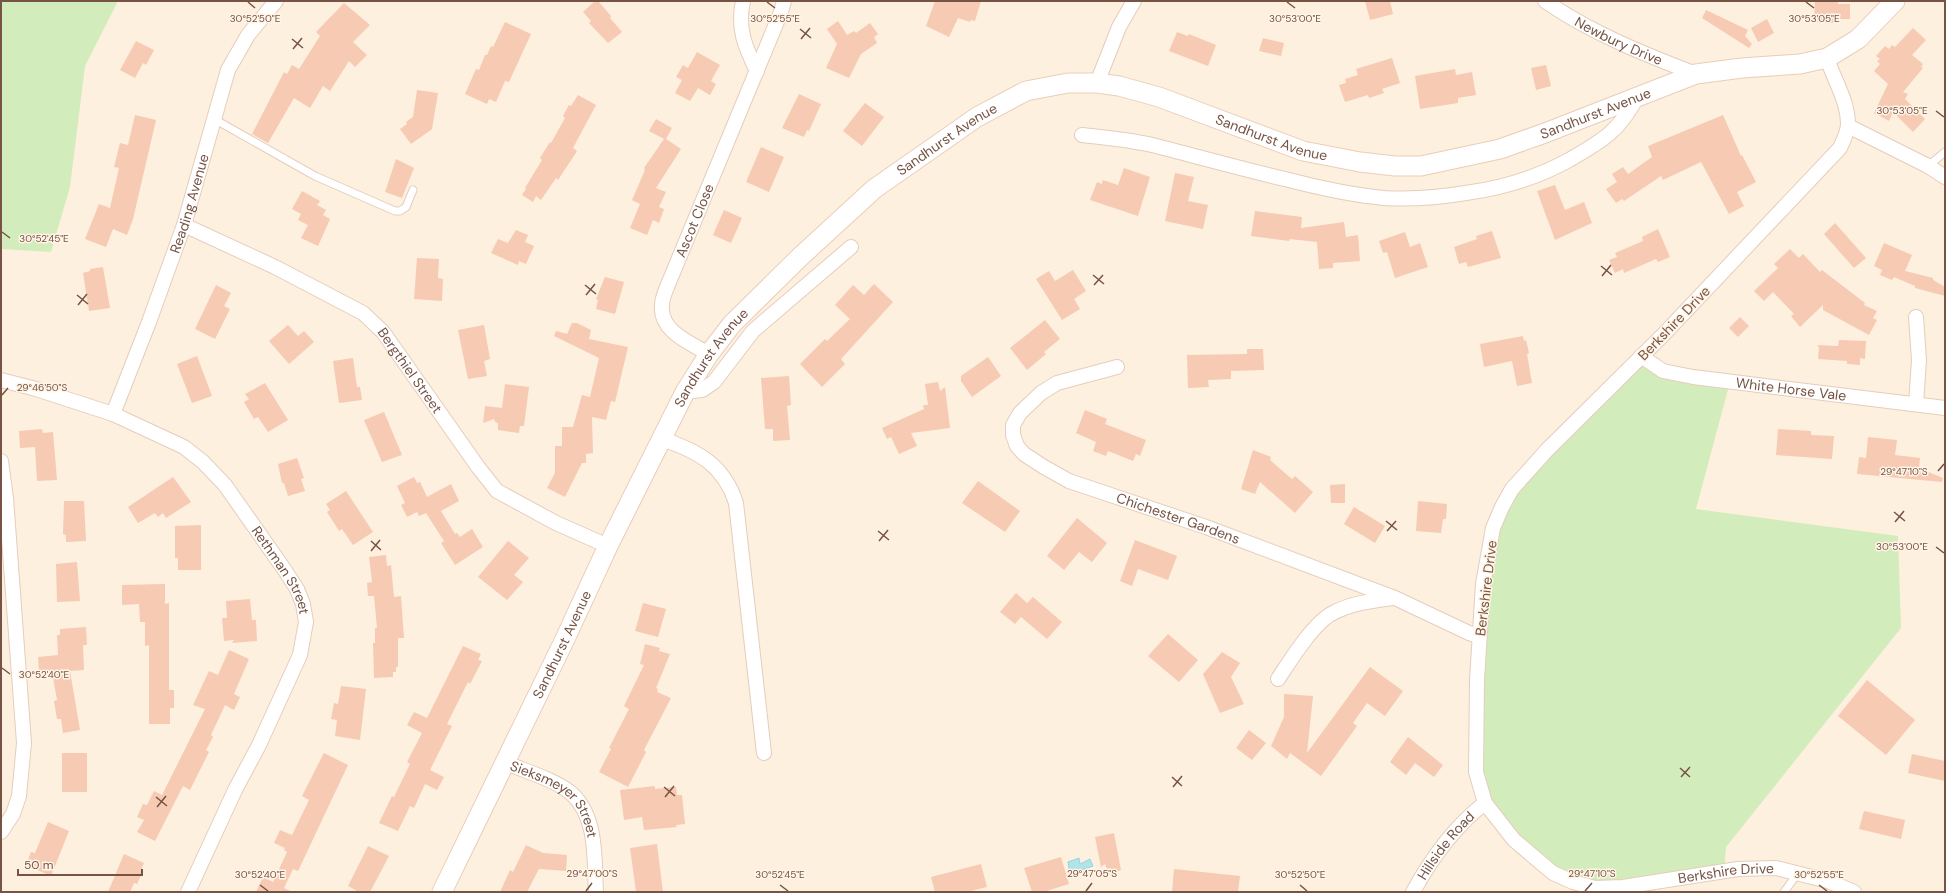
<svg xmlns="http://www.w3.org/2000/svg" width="1946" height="893" font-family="'DM Sans',sans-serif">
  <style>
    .green { fill: #d2edbb }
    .water { fill: #b1e4e9; stroke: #96d5dc }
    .building { fill: #f6cab3 }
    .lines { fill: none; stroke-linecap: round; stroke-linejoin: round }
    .lane-casing { stroke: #e5cdbc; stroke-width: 9 }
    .street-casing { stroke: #e5cdbc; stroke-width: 16 }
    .secondary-casing { stroke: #ebcdb8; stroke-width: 21 }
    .lane { stroke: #fff; stroke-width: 7 }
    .street { stroke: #fff; stroke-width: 14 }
    .secondary { stroke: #fff; stroke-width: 19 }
    .ticks { fill: none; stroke: #765344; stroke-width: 1.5 }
    .labels { text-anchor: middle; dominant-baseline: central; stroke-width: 3; stroke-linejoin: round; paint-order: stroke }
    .street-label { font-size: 14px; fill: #765344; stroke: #fff4e6 }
    .ticks-label { font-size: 10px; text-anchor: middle; fill: #765344; stroke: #fff4e6; stroke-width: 3; stroke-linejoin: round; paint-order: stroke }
  </style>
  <rect width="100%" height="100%" fill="#fef0de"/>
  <g class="green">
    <path d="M1,1h117l-33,65 -15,121 -19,65 -50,-3z"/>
    <path d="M1640,356l11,10 79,16 -34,127 202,27 3,92 -175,219 -2,25 -98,15 -72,-12 -69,-70 -9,-122 24,-174z"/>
  </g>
  <path class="water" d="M1079,858l1,6 10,-5 3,7 -23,8 -2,-12z"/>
  <g class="building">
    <path d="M595,1h3l13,15 -1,2 12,14 -14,11 -19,-20 2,-2 -8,-9z"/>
    <path d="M935,1h46l-6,20 -4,-1 -1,2 -12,-4 -9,19 -23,-11z"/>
    <path d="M1365,1h25l3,13 -23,6z"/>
    <path d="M1815,1h23v3h12v15h-13v4l-23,-1z"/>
    <path d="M344,3l26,22 -17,17 14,13 -12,12 -6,-6 -19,30 -7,-5 -13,22 -16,-10 -26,45 -16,-9 32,-62 3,2 5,-9 7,4 21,-33 -4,-4z"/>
    <path d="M1706,10l42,20 -3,6 7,8 -3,4 -47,-30z"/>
    <path d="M1767,19l7,14 -16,9 -7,-14z"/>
    <path d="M838,21l9,14 7,-4 2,2 14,-10 8,11 -4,3 3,6 -16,11 -12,24 -23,-10 11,-24 -10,-15z"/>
    <path d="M505,22l26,12 -22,48 -4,-1 -9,21 -7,-3 -2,5 -22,-10 11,-25 3,1 6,-15h2l4,-9 2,1z"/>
    <path d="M1913,28l13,12 -14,15 11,9 -2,3 2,1 -20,24 5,2 -3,5 20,20 -12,13 -20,-20 -4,9 -15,-8 14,-29 -14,-13 6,-7 -3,-3 3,-2 -4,-3 9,-10 4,3 3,-4 3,2z"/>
    <path d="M1177,32l11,4 1,-2 27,11 -8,21 -39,-15z"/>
    <path d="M1263,38l21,5 -3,13 -22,-5z"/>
    <path d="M136,41l18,9 -8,15 -3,-2 -8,15 -15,-8z"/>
    <path d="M697,52l23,13 -9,16 5,3 -6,11 -12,-7 -8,13 -15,-8 7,-13 -6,-3 7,-12 5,3z"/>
    <path d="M1392,58l8,25 -18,6 2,4 -15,5 -1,-3 -23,7 -6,-17 7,-2 -1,-4 13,-4 -2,-6z"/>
    <path d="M1546,65l5,21 -15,4 -5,-22z"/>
    <path d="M1455,69l1,6 16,-3 4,23 -18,3v5l-38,6 -5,-33z"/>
    <path d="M417,90l21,3 -6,36 -21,15 -11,-15 7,-5 -1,-2 7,-5z"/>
    <path d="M799,94l22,10 -12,27 -2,-1 -3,7 -22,-9z"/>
    <path d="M578,95l18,10 -23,43 4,3 -19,29 -2,-2 -15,22 -5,-4 -3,6 -11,-7 4,-6 -1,-1 17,-28 -2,-2 10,-16 1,1 14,-25 -2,-2 6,-11 2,1z"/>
    <path d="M865,103l19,14 -22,29 -19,-15z"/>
    <path d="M135,115l21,5 -23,99 -6,16 -14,-6 -7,18 -21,-8 14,-35 11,4 9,-40 -5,-1 6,-24 8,2z"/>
    <path d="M1723,115l18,41 1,-1 14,27 -19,10 7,14 -15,8 -28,-52 -38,18 -2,-4 -37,25 -2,-2 -6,4 -10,-14 11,-7 -5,-8 11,-7 5,7 24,-17 -4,-11z"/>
    <path d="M656,119l16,9 -6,11 15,10 -25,39 10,4 -7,15 5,2 -5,14 -6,-3 -6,15 -17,-7 10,-24 -8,-4 13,-30 -1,-2 20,-29 -15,-8z"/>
    <path d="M761,147l23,10 -15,35 -23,-10z"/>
    <path d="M396,159l18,9 -12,30 -17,-6z"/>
    <path d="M1124,168l26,9 -12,39 -48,-16 7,-18 5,2 1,-4 15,5z"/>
    <path d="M1175,173l19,4 -6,24 20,4 -5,24 -38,-8z"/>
    <path d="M1555,185l10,25 19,-8 8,21 -37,17 -18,-49z"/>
    <path d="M302,191l18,10 -3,4 9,5 -3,5 7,4 -12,27 -17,-8 7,-13 -10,-5 3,-6 -9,-5z"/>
    <path d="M724,210l18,8 -11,25 -18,-8z"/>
    <path d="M1255,211l47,6 -1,11 43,-6 2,15 12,-2 2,26 -27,2v5l-14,1 -2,-27 -27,-3 -1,2 -38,-5z"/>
    <path d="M1835,223l31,35 -12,10 -30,-34z"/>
    <path d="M1658,229l12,28 -12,5 -2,-3 -32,14 -1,-4 -8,4 -6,-13 8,-3 -2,-4 28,-12 -1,-4z"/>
    <path d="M516,230l12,5 -3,7 9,4 -8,18 -7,-3 -1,4 -27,-12 7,-14 10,4z"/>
    <path d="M1492,231l9,27 -33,9 -2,-5 -7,2 -5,-17 23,-8 -1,-3z"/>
    <path d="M1405,232l5,15 10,-4 8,24 -33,11 -8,-26 -4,1 -4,-12z"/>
    <path d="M1884,243l28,12 -7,16 28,7v2l12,7v9l-30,-8v-2l-21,-9 -2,3 -12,-5 2,-5 -8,-4z"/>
    <path d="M1790,249l9,9 4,-4 17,18 2,-2 43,33 -1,2 13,6 -4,7 4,2 -8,15 -46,-25v-5l-23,22 -9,-11 3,-2 -21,-22 -9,9 -10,-10 24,-23 -4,-4z"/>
    <path d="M417,258l22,1 -1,19 5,1 -1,22 -28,-2z"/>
    <path d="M103,267l7,41 -21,3 -6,-38 7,-2v-2z"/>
    <path d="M1073,270l13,21 -12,8 6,10 -18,11 -26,-41 13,-8 6,10z"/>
    <path d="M605,277l19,5 -9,32 -19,-5 2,-9 -2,-1z"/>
    <path d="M874,284l19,18 -52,57 4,5 -23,23 -22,-23 25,-25 2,2 23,-22 -15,-14 18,-20 11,10z"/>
    <path d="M216,285l15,8 -7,13 6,3 -15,30 -20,-10z"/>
    <path d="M1740,317l9,9 -11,11 -9,-9z"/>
    <path d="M1045,320l15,19 -16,13 2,2 -19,16 -17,-22z"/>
    <path d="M572,323h5l14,7 -2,9 39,8 -13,55 -4,-1 -5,19 -14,-3 1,36 -7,1v9h-4l-17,34 -18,-9 8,-15v-27h7v-19h11l9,-32 8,2 9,-39 -45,-22 2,-5 11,3z"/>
    <path d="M288,325l10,11 6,-5 10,11 -25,22 -20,-23z"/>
    <path d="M484,325l6,34 -6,2 3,15 -19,3 -10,-49z"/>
    <path d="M1523,336l1,5 2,-1 3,13 -2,1 5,29 -15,3 -5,-25 -28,6 -4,-23z"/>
    <path d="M1839,340l27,1 -1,18 -5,-1v7l-13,-1v-3l-29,-2 1,-12 -2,-2 21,1z"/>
    <path d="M1247,349h16l1,21 -33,1v8l-23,1 1,7 -21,1 -1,-33 60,-1z"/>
    <path d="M197,356l15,40 -20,7 -15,-39z"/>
    <path d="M988,357l13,19 -29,21 -11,-16v-5z"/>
    <path d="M353,358l4,29h3l2,13 -23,3 -6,-42z"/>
    <path d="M789,376l2,29 -4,1 3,34 -17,1v-12h-8l-4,-51z"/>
    <path d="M938,382l2,9 5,-4 5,41 -39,5 6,13 -18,8 -8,-17 -4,2 -5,-11 42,-19 -1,-4h5l-3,-21z"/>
    <path d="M265,383l23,37 -20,12 -10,-15 -4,2 -10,-17 5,-3 -4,-5z"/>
    <path d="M505,384l24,3 -5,39h-4l-1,7 -21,-3v-7l-3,-1 -1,-3 -11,4 2,-17 17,2z"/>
    <path d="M1085,410l22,9 -2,5 41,16 -6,16 -4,-2 -3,7 -25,-10 -2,5 -13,-5 3,-9 -20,-9z"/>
    <path d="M384,412l18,43 -20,7 -18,-42z"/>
    <path d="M42,429l1,4 10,-1 4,48 -20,1 -2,-34 -15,1 -1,-17z"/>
    <path d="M1778,429l33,2v4l23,1 -2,23 -56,-4z"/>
    <path d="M1868,437l29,3 -2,15 25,3 -1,10 24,10 -1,4 -85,-8 2,-17 7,1z"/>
    <path d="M1253,450l18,7 -1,3 22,19 3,-3 18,16 -18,21 -35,-31 -5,12 -14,-5z"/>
    <path d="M297,458l7,20 -3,1 4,12 -17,5 -4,-13h-2l-4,-19z"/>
    <path d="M173,477l18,25 -25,16 -3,-5 -5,4 -3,-4 -17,10 -10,-16z"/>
    <path d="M414,477l3,6 3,-1 7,15 24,-13 8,17 -18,10 14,23 2,-1 3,4 12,-8 11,18 -28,18 -14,-22 3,-2 -18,-28 -7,3 -2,-4 -10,5 -6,-12 4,-2 -8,-17z"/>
    <path d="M978,481l42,30 -15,21 -43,-29z"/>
    <path d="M1345,484v19h-14l-1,-18z"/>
    <path d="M346,491l27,41 -20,13 -11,-16 -3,2 -12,-19 3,-2 -4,-6z"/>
    <path d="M64,501h20l2,40 -20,1v-7l-3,-1z"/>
    <path d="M1418,501l29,3 -1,15h-3l-2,14 -25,-2z"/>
    <path d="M1354,507l31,19 -10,17 -31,-19z"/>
    <path d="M1077,518l30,25 -15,19 -13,-10 -15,18 -17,-14z"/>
    <path d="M201,525v45h-23v-12h-3v-32z"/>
    <path d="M1135,540l42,16 -9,24 -30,-11 -6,17 -12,-5z"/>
    <path d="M508,541l21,17 -15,17 9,7 -16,18 -29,-23z"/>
    <path d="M386,555l1,11 4,-1 3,32 7,-1 3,42h-6v29h-2v5h-3v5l-19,1 -1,-35h2v-15h2l-3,-32h-6l-1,-13 5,-1 -3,-25z"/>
    <path d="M77,562l3,39 -23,1 -1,-38z"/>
    <path d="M165,584v20l4,-1v87h5v18h-4v16h-21v-79l-4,1v-24h-5l-1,-18 -17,1v-20z"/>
    <path d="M1016,593l11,10 6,-6 29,25 -15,17 -26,-22 -6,7 -15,-12z"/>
    <path d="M250,599l2,21h4l1,21 -25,2 2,-3 -10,1 -2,-23h5l-1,-17z"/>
    <path d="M643,603l23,6 -8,28 -23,-6z"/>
    <path d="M86,627l1,18h-4l1,25 -14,1 10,59 -17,3 -2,-14h-4l-3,-18 3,-1 -5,-28h-13l-1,-15 20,-2 -1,-20h3v-6z"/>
    <path d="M1168,634l30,26 -19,22 -31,-26z"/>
    <path d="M645,644l15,4 -1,3 11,3 -14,34 2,1 -1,3 14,6 -27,52 2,2 -18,35 -29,-15 12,-23 -2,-1 20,-39 -5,-3 20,-41 -4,-1z"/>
    <path d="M463,646l18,8 -3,6 4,1 -12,23 -2,-2 -21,42 5,2 -22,44 14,7 -7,13 -12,-6 -11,24 -4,-2 -12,25 -19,-8 13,-27 2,1 16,-33 -3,-2 15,-29 -15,-8 7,-13 13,6z"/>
    <path d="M229,650l20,9 -15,35 6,3 -6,13 -9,-5 -14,30 2,2 -7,13 3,2 -19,38 -7,-4 -28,55 -18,-9 7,-12 -7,-3 6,-13 4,1 7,-14 8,4 43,-86 -12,-4 16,-34 9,4z"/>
    <path d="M1222,652l18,11 -9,14 13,27 -24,9 -17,-39z"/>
    <path d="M1370,667l33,24 -18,25 -18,-13 -14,20 4,3 -36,50 -31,-23 -3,6 -16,-13 13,-29v-23l29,2 -6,57z"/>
    <path d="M1867,680l48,40 -29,35 -48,-39z"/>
    <path d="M341,686l25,3 -6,51 -25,-4 2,-16 -6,-1 3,-16 4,1z"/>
    <path d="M1249,730l17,13 -14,17 -16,-12z"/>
    <path d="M1408,737l35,28 -9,12 -19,-14 -9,12 -16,-13z"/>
    <rect x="62" y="753" width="25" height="39"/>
    <path d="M324,753l24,12 -50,106 -5,-2 -9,19 8,4h-36l7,-15 10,5 14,-30 -3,-2 1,-2 -11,-5 6,-13 12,5 17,-35 -7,-4z"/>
    <path d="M1912,754l33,7v20l-37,-8z"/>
    <path d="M655,786v3l21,-2 1,8h5l3,29 -9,1 1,2 -33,3 -2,-13 -18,3 -4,-30z"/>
    <path d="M1864,811l41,9 -4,19 -42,-10z"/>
    <path d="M48,822l21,9 -18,45 -25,-11 5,-13 4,1z"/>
    <path d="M1114,833l7,37 -12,5 -4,-11 -4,3 -6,-30z"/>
    <path d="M657,844l6,48h-27l-6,-44z"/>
    <path d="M526,845l17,8 24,2 -1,16 -27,-2 -12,23h-27l10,-22 3,2z"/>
    <path d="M368,846l21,10 -19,36h-11l-11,-6z"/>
    <path d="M124,854l20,9 -3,7 2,1 -6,13 -3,-1 -4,9h-22z"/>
    <path d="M1061,857l8,27 -26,8h-11l-8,-24z"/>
    <path d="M981,864l6,23 -20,5h-32l-4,-15z"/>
    <path d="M1174,869l66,7 -2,16h-66z"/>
  </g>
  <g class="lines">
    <defs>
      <g id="lane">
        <path d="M214,119l101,57 80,35h5l6,-4 7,-17"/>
        <path d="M1928,166l17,-14"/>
        <path d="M1784,892l14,-19"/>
      </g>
      <g id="street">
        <path d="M743,1c-6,27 2,46 14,70"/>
        <path id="s1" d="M1545,1c46,32 99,53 151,73"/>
        <path id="s2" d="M1827,58c7,22 21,43 21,66 0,8 -5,17 -8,24l-176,186 -117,116 -35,39 -10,18 -9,21 -10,56 -6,96 -1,92 9,31 29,37 39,33 20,9 22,6 28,-1 115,-18 38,-1 52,13 26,11"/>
        <path d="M1097,83l22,-56 15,-26"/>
        <path d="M1848,126l80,40 17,11"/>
        <path d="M1082,135c26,3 53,5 78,12 43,11 86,23 129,33 31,8 63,15 95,18 29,2 59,-1 88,-6 34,-5 66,-15 97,-32 33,-19 51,-29 69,-65"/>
        <path id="s3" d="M184,225l91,42 88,46 20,19 95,135 19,24 59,32 52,23"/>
        <path id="s4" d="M709,354c-19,-11 -50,-23 -47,-49 0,-6 3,-13 5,-18l114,-275 3,-11"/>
        <path id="s5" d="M1641,356l22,15 30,6 252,31"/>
        <path id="s6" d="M1117,367l-60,16 -16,10 -21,20 -7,12v10l4,11 7,8 20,13 25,14 137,46 189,71 74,35 10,3"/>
        <path id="s7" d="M1,380l35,9 77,25 71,33 19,15 22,23 59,84 13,20 6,15 3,18 -6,33 -41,90 -24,45 -47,102"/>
        <path d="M685,392l17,-2 12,-8 39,-51 98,-84"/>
        <path d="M1916,404l3,-44 -3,-43"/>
        <path id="s8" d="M113,414l36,-92 35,-97 44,-155 20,-35 28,-34"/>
        <path d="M662,439c36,12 62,26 74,64l28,250"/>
        <path d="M1,461l5,37 18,245 -5,53 -6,18 -12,18"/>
        <path d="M1278,679c12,-18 36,-57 55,-66 18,-10 39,-12 59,-15"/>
        <path id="s9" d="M504,762c20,9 50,17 67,31 27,24 23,67 25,99"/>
        <path id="s10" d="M1413,892c18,-33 42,-66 72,-89"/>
      </g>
      <g id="secondary">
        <path id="s11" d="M442,892l123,-253 43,-93 77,-154 24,-38 23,-30 68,-67 74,-68 103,-72 49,-26 42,-8h29l22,3 40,11 144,54 57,11 35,4h26l79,-17 45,-16 151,-59 46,-6 58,-4 27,-6 31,-19 37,-38"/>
      </g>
    </defs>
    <use href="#lane" class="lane-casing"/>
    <use href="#street" class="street-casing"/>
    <use href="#secondary" class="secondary-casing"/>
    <use href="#lane" class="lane"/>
    <use href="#street" class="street"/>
    <use href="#secondary" class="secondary"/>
  </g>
  <path class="ticks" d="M248,2l7,6M767,2l8,6M1287,2l8,6M1806,2l8,6M800,29l11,9M292,39l11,9M801,39l9,-11M293,49l9,-11M1936,111l8,6M2,232l8,6M1601,266l11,9M1093,275l11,9M1602,276l9,-11M585,285l11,9M1094,285l9,-10M77,295l11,9M586,295l9,-11M78,305l9,-11M2,395l6,-7M1938,471l6,-7M1894,512l11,9M1386,521l11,9M1895,522l9,-11M878,531l11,9M1387,531l9,-10M371,541l10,9M879,541l9,-11M1936,547l8,6M371,551l9,-11M2,668l8,6M1680,768l10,9M1172,777l10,9M1681,777l9,-10M664,787l11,9M1173,787l9,-11M156,797l11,9M665,797l9,-11M157,807l9,-11M260,885l8,6M780,885l8,6M1300,885l7,6M1819,885l8,6M586,891l6,-8M1086,891l6,-8M1585,891l7,-8"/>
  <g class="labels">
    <g class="street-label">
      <text stroke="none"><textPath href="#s1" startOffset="84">Newbury Drive</textPath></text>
      <text stroke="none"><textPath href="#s11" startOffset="1607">Sandhurst Avenue</textPath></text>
      <text stroke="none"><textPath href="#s11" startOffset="1271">Sandhurst Avenue</textPath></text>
      <text stroke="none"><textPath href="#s11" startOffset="923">Sandhurst Avenue</textPath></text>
      <text stroke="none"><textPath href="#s8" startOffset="224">Reading Avenue</textPath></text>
      <text stroke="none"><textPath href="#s4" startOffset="163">Ascot Close</textPath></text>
      <text transform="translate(1674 323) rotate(-46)">Berkshire Drive</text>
      <text stroke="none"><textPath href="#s11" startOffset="599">Sandhurst Avenue</textPath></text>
      <text stroke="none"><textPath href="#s3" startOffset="274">Bergthiel Street</textPath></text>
      <text stroke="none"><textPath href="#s5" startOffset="156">White Horse Vale</textPath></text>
      <text stroke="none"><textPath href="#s6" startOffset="324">Chichester Gardens</textPath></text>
      <text stroke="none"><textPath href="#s7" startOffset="354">Rethman Street</textPath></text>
      <text transform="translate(1486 588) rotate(-83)">Berkshire Drive</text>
      <text stroke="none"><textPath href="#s11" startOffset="275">Sandhurst Avenue</textPath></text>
      <text stroke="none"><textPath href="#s9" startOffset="66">Sieksmeyer Street</textPath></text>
      <text stroke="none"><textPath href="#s10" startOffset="57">Hillside Road</textPath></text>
      <text stroke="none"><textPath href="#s2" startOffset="1164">Berkshire Drive</textPath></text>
    </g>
  </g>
  <g class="ticks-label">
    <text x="775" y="22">30°52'55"E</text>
    <text x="255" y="22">30°52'50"E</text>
    <text x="1295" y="22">30°53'00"E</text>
    <text x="1814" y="22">30°53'05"E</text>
    <text x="1902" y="114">30°53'05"E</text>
    <text x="44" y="242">30°52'45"E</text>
    <text x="42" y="391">29°46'50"S</text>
    <text x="1904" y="475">29°47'10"S</text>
    <text x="1902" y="550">30°53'00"E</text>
    <text x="44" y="678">30°52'40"E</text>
    <text x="592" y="877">29°47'00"S</text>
    <text x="1092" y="877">29°47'05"S</text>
    <text x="1592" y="877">29°47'10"S</text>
    <text x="260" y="878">30°52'40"E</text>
    <text x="780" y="878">30°52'45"E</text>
    <text x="1300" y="878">30°52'50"E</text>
    <text x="1819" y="878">30°52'55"E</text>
  </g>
  <rect width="1946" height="893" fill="none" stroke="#765344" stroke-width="4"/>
  <path d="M18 869v6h124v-6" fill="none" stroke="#765344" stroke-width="2"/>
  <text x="24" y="869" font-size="12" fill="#765344" stroke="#fff4e6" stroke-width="3" paint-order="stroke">50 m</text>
</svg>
